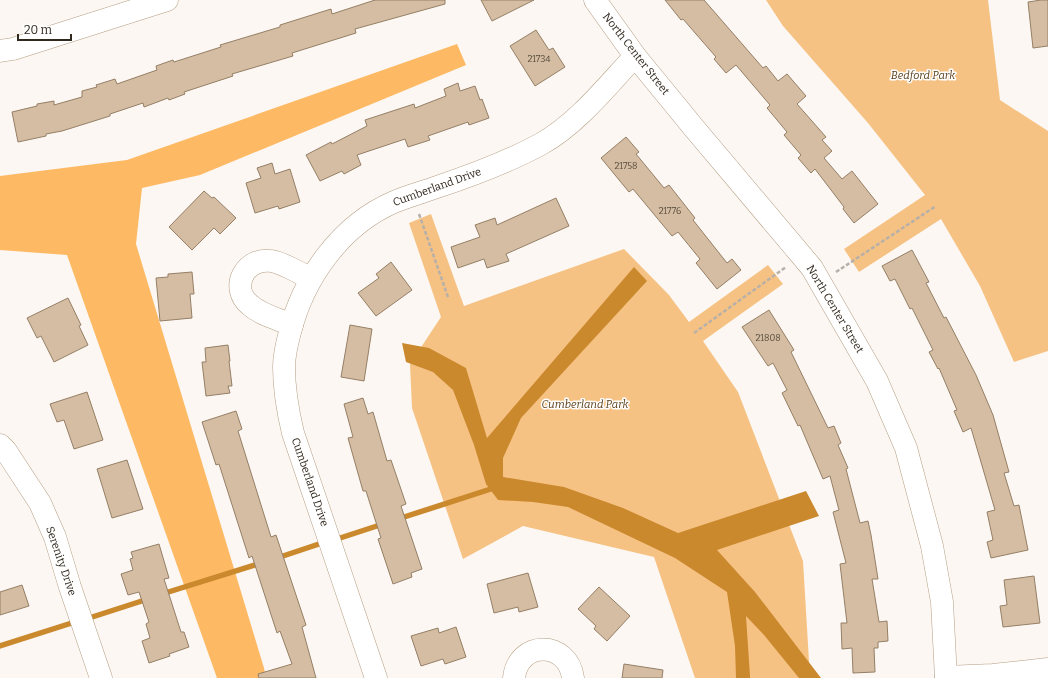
<svg xmlns="http://www.w3.org/2000/svg" width="1048" height="678" font-family="Bitter,serif">
  <style>
    .green { fill: #f6c283 }
    .forest { fill: #feb964 }
    .water { fill: #cb892e }
    .lines { fill: none; stroke-linecap: round; stroke-linejoin: round }
    .stream { stroke: #cb892e; stroke-width: 5.5 }
    .building { fill: #d4bda2; stroke: #957f66 }
    .minor-casing { stroke: #b59e84; stroke-width: 23 }
    .path { stroke: #b7b0a9; stroke-width: 2.5; stroke-dasharray: 4 2; stroke-linecap: butt }
    .minor { stroke: #fff; stroke-width: 22 }
    .labels { text-anchor: middle; dominant-baseline: central; stroke-width: 3; stroke-linejoin: round; paint-order: stroke }
    .number-label { font-size: 9px; fill: #5a4d3f }
    .street-label { font-size: 11px; fill: #31281e; stroke: #fff }
    .park-label { font-size: 11px; font-style: italic; fill: #5c401c; stroke: #fff }
  </style>
  <rect width="100%" height="100%" fill="#fcf7f2"/>
  <g class="green">
    <path d="M766,0h222l12,100 48,31v220l-34,11 -34,-76 -39,-67 -82,53 -15,-23 81,-54 -57,-72 -85,-97z"/>
    <path d="M431,214l33,92 160,-57 45,46 20,27 79,-57 15,19 -80,57 35,51 65,169 7,117h-115l-41,-121 -131,-31 -60,33 -51,-151 -2,-44 31,-47 -32,-94z"/>
  </g>
  <path class="forest" d="M457,44l9,21 -266,110 -58,13 -6,56 128,424 2,10h-49l-150,-423 -67,-5v-74l127,-16z"/>
  <path class="water" d="M634,267l13,14 -126,137 -18,40v19l61,10 59,21 55,25 128,-42 13,25 -102,34 38,42 66,86h-22l-35,-43 -18,-19 4,60v2h-14l-1,-32 -8,-54 -52,-34 -107,-51 -35,-5 -35,-2 -12,-16 -12,-39 -21,-55 -20,-18 -27,-10 -4,-19 27,5 37,20 21,70z"/>
  <g class="lines">
    <g class="stream">
      <path d="M398,519l99,-32"/>
      <path d="M334,540l49,-16"/>
      <path d="M277,558l48,-16"/>
      <path d="M162,594l99,-31"/>
      <path d="M86,619l62,-20"/>
      <path d="M0,646l78,-25"/>
    </g>
  </g>
  <g class="building">
    <path d="M375,0h70v4l-90,25 1,4 -64,20 1,3 -61,18 1,2 -49,16 1,2 -16,6 -1,-2 -24,9 -1,-4 -33,11v2l-48,15 -16,3v2l-28,6 -6,-30 25,-6v-2l17,-3v4l28,-8v-6l15,-4 -1,-2 19,-6 2,5 40,-14 -1,-4 17,-6 1,2 47,-15 -1,-2 60,-18v-2l51,-16 1,5z"/>
    <path d="M481,0h53l-42,21z"/>
    <path d="M665,0h39l59,68 3,-2 12,15 9,-7 19,22 -9,8 29,33 -4,3 10,11 -8,7 18,21 10,-8 26,33 -24,19 -11,-14 1,-2 -29,-38 -4,4 -13,-15 3,-3 -17,-20 3,-3 -20,-24 3,-3 -34,-40 -10,8 -12,-14 2,-2 -33,-38 -2,1z"/>
    <path d="M1041,0h7v46l-15,2 -5,-46z"/>
    <path d="M536,30l13,20 4,-2 12,19 -30,19 -25,-40z"/>
    <path d="M458,83l2,8 15,-5 5,14 2,-1 7,19 -20,7 -1,-3 -40,14 2,4 -22,7 -3,-8 -48,16 4,10 -17,9 -2,-3 -22,10 -14,-26 25,-13 1,2 35,-18 -2,-6 49,-16 1,4 31,-12 -2,-7z"/>
    <path d="M626,137l13,15 -3,2 28,34 5,-3 26,33 -2,2 34,43 5,-4 9,11 -24,19 -21,-26 4,-4 -22,-27 -6,4 -39,-47 -4,3 -28,-34z"/>
    <path d="M272,163l3,11 15,-5 10,33 -21,7 -1,-3 -23,7 -9,-30 15,-5 -4,-10z"/>
    <path d="M204,191l8,7 2,-1 22,21 -16,16 -6,-6 -22,22 -23,-23z"/>
    <path d="M556,198l13,28 -63,28 3,7 -22,7 -3,-9 -26,9 -7,-21 29,-10 -5,-12 20,-7 2,7z"/>
    <path d="M912,250l17,32 -3,1 18,35 2,-1 30,58 17,40 16,57 -5,1 10,33 5,-1 9,45 -37,8 -4,-16 6,-2 -6,-28 8,-2 -24,-82 -8,4 -9,-21 3,-1 -18,-42 -1,1 -9,-17 4,-2 -21,-42 -2,1 -15,-30 -5,2 -8,-15z"/>
    <path d="M391,262l21,28 -36,26 -18,-23 21,-15 -3,-4z"/>
    <path d="M192,272l2,22h-4l2,24 -32,3 -4,-43 12,-1v-3z"/>
    <path d="M68,298l13,27 -2,1 9,19 -34,17 -13,-26 -4,2 -10,-20z"/>
    <path d="M769,310l25,40 -3,2 37,76 6,-2 7,17 -3,2 10,23 -2,1 14,54 8,-2 3,14 7,44h-6l7,43 8,-1 1,20 -10,1v6h-4l1,24 -22,1 -1,-25 -10,1 -1,-26h6l-7,-59 6,-1 -13,-51 6,-2 -9,-34 -7,3 -23,-54 -2,1 -16,-33 5,-3 -14,-27 -5,3 -26,-39z"/>
    <path d="M350,325l22,4 -8,52 -23,-4z"/>
    <path d="M228,345l2,16h-1l3,25h-4l2,7 -24,3 -4,-34h4l-1,-14z"/>
    <path d="M87,392l16,48 -29,9 -10,-29 -7,2 -7,-18z"/>
    <path d="M363,398l5,16 5,-2 14,49 4,-1 15,44 -5,2 21,63 -11,4 1,4 -19,7 -15,-45 3,-1 -15,-47h-3l-15,-53 5,-1 -9,-33z"/>
    <path d="M236,411l6,18 -4,2 33,106 5,-2 30,90 -4,2 14,51h-57l-1,-4 34,-10 -12,-33 -3,2 -25,-77 -3,2 -30,-94 -3,1 -14,-43z"/>
    <path d="M127,460l16,49 -31,9 -15,-49z"/>
    <path d="M159,544l10,34 -5,1 17,53h3l5,15 -20,7 1,2 -21,7 -7,-22 8,-3 -4,-14 3,-2 -10,-30 -11,3 -7,-21 12,-4 -3,-11 3,-1 -2,-6z"/>
    <path d="M528,573l10,34 -19,5 -1,-5 -24,6 -7,-29z"/>
    <path d="M1034,576l6,47 -37,4 -3,-21 7,-1 -3,-25z"/>
    <path d="M22,585l7,21 -29,9v-23z"/>
    <path d="M599,587l31,29 -23,25 -13,-12 2,-3 -18,-17z"/>
    <path d="M456,627l10,30 -21,7 -2,-5 -22,7 -10,-30 27,-8 1,5z"/>
    <path d="M624,664l39,6 -1,8h-40z"/>
  </g>
  <g class="lines">
    <defs>
      <g id="minor">
        <path d="M595,0l40,56 59,72 118,140 65,113 29,67 26,98 10,56 4,76"/>
        <path d="M0,51l13,-2 154,-49"/>
        <path d="M292,325c-14,-6 -31,-10 -42,-20 -21,-17 -5,-48 21,-44 9,1 32,13 39,18"/>
        <path d="M0,445l6,6 34,52 15,34 15,50 31,91"/>
        <path d="M946,677l47,-2 55,-6"/>
        <path d="M376,678l-83,-245c-5,-21 -9,-43 -9,-66 0,-12 3,-24 6,-35 14,-55 51,-107 104,-130 14,-6 29,-10 43,-15 36,-12 71,-25 104,-43 36,-20 66,-58 94,-88"/>
        <path d="M514,678c4,-38 54,-38 59,0"/>
      </g>
    </defs>
    <use href="#minor" class="minor-casing"/>
    <g class="path">
      <path d="M419,214l29,83"/>
      <path d="M836,272l100,-66"/>
      <path d="M694,333l92,-66"/>
    </g>
    <use href="#minor" class="minor"/>
  </g>
  <g class="labels">
    <g class="number-label">
      <text x="539" y="59">21734</text>
      <text x="626" y="166">21758</text>
      <text x="670" y="211">21776</text>
      <text x="768" y="338">21808</text>
    </g>
    <g class="street-label">
      <text transform="translate(636 54) rotate(52)">North Center Street</text>
      <text transform="translate(437 187) rotate(-20)">Cumberland Drive</text>
      <text transform="translate(835 309) rotate(59)">North Center Street</text>
      <text transform="translate(310 482) rotate(71)">Cumberland Drive</text>
      <text transform="translate(61 561) rotate(71)">Serenity Drive</text>
    </g>
    <g class="park-label">
      <text x="923" y="75">Bedford Park</text>
      <text x="585" y="404">Cumberland Park</text>
    </g>
  </g>
  <path d="M18 34v6h53v-6" fill="none" stroke="#31281e" stroke-width="2"/>
  <text x="24" y="34" font-size="12" fill="#31281e" stroke="#ffffff" stroke-width="3" paint-order="stroke">20 m</text>
</svg>
